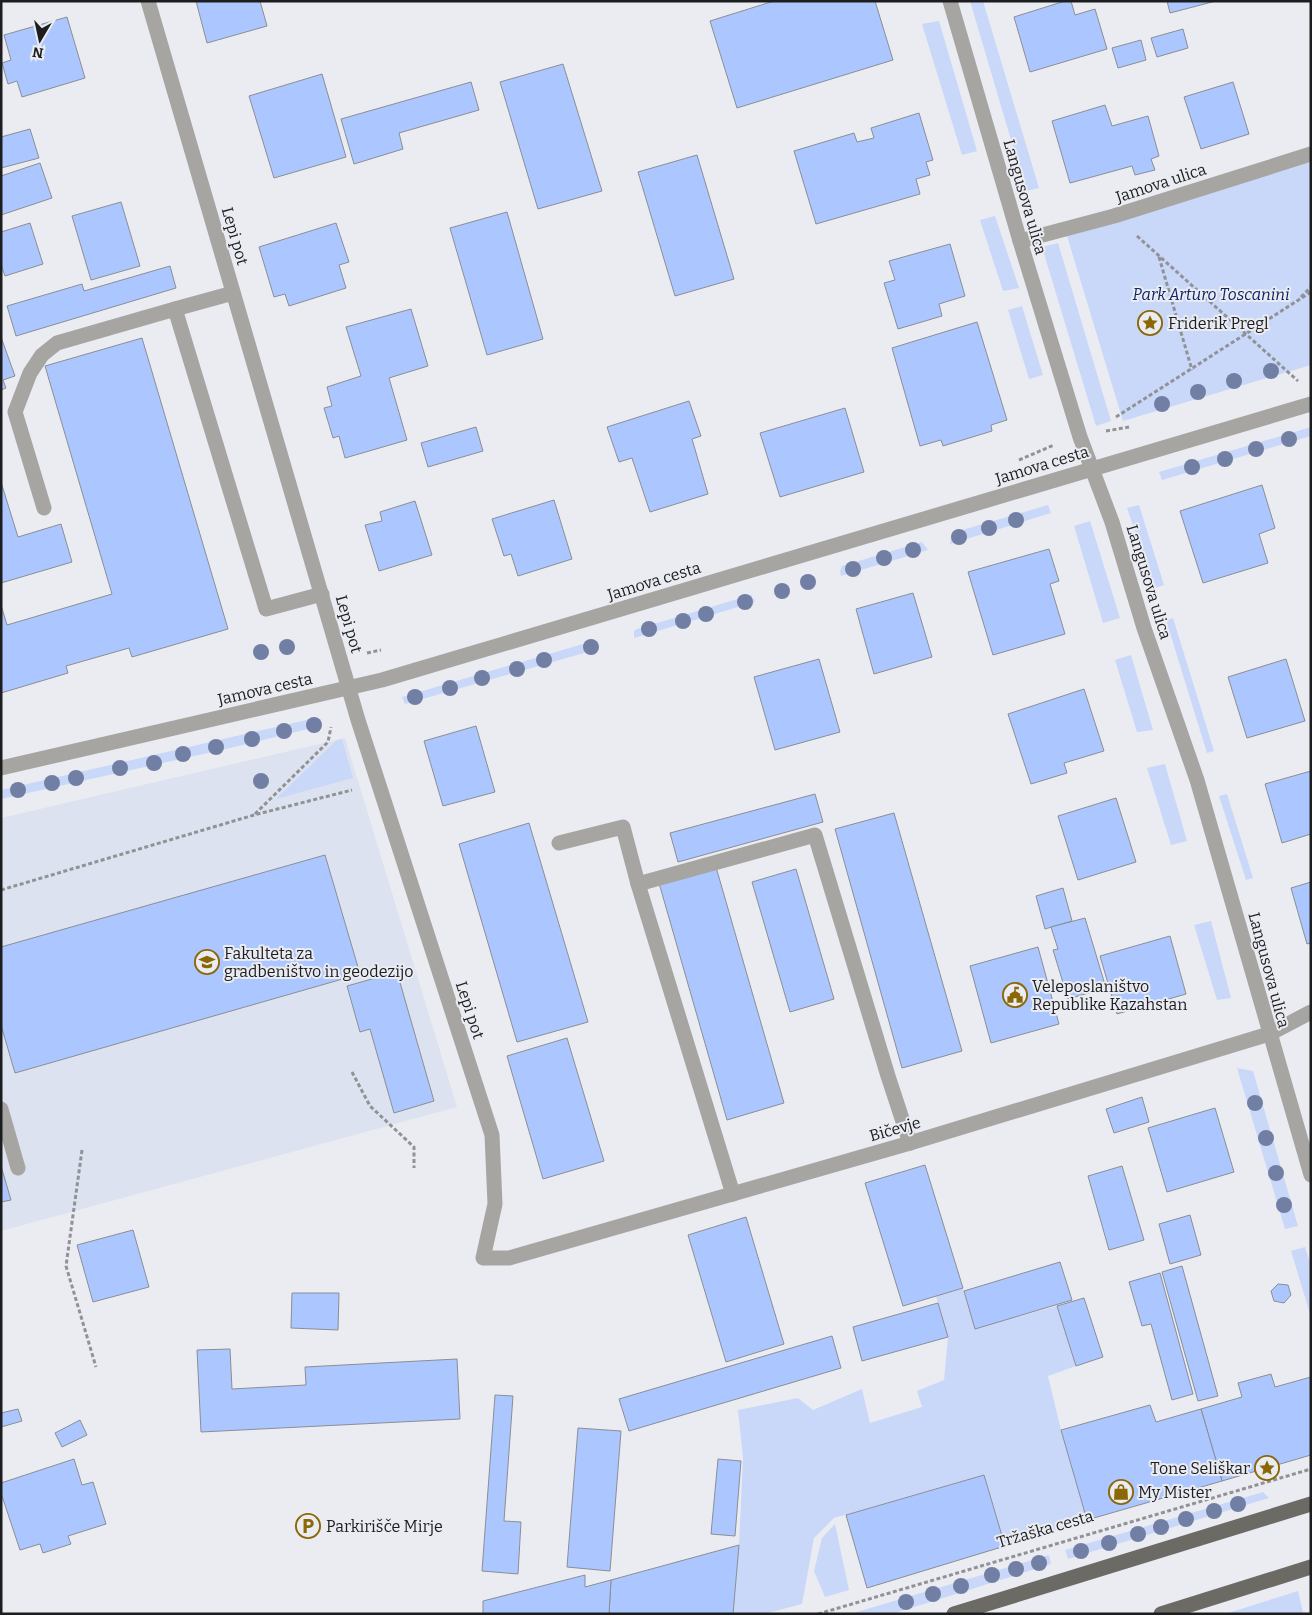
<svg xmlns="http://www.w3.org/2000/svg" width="1312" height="1615" font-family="Bitter,serif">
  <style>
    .built { fill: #dce2ef }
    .green { fill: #c9d8f9 }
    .building { fill: #acc6ff; stroke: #8b8e93 }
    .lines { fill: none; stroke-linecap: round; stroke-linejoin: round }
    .path { stroke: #919296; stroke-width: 3; stroke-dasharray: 4 2.5; stroke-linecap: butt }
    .minor { stroke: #a6a5a2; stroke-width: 15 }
    .major { stroke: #6c6a65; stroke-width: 15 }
    .tree { fill: #727fa4 }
    .labels { text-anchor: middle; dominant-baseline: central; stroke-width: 4; stroke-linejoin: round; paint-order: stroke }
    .street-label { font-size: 16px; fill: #1c1d1f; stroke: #eaecf2 }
    .park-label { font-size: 16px; font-style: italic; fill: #0f2564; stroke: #eaecf2 }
    .poi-label { font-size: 16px; fill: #1c1d1f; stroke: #eaecf2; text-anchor: start }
  </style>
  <rect width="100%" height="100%" fill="#eaecf2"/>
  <path class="built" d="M345,738l112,369 -456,124v-413z"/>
  <g class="green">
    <path d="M970,1h13l56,187 -13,3z"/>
    <path d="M939,21l38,130 -15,4 -40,-131z"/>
    <path d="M1311,162v203l-188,56 -56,-185z"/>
    <path d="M995,216l24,72 -16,3 -23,-71z"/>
    <path d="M1058,243l53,178 -15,5 -54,-179z"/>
    <path d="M1022,306l21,69 -14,4 -21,-69z"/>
    <path d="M1311,427v9l-149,44 -3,-8z"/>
    <path d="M1048,505l3,8 -101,31 2,-11z"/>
    <path d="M1139,505l25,80 -9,3 -28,-80z"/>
    <path d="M1090,521l30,97 -17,5 -29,-97z"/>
    <path d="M922,542l6,8 -87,26 -1,-5 2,-5z"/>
    <path d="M751,595l4,7 -121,36v-7l3,-2z"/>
    <path d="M1173,618l41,133 -7,2 -41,-133z"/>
    <path d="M593,641l5,8 -193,55 -3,-7z"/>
    <path d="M1131,655l22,75 -16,2 -22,-72z"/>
    <path d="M315,718l4,1 1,7 -94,23 -225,50v-9z"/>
    <path d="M342,739l11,39 -77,21 61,-59z"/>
    <path d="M1165,764l22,77 -16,4 -24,-77z"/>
    <path d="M1227,794l26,84 -7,2 -27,-84z"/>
    <path d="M1211,921l20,77 -14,2 -23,-75z"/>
    <path d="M1237,1068l16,3 45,155 -13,3z"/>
    <path d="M1305,1247l6,19v51l-20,-66z"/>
    <path d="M963,1288l13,40 81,-22 19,60 -28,10 13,54 26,90 -82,26 -22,-71 -149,43 -20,20 -12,66 -38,10h-31l6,-69 4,-87 -5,-48 60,-12 15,12 49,-21 8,34 52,-16 -5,-16 27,-11 4,-43 -12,-41z"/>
    <path d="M1263,1492l6,6 -201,61 -3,-9z"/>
    <path d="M835,1524l14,66 -24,7 -11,-26 8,-33z"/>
    <path d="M1049,1555l2,9 -159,50h-42z"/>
    <path d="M1298,1591l5,21 -5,2h-73z"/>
  </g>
  <g class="building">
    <path d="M196,1h64l7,25 -60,17z"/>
    <path d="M774,1h101l18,59 -156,48 -27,-87z"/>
    <path d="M1065,1h6l4,14 20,-6 12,40 -77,23 -16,-55z"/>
    <path d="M1167,1h49l-46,12z"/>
    <path d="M67,17l18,61 -63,19 -5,-16 -9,3 -6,-21 9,-3 -7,-25z"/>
    <path d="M1183,29l5,19 -31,9 -6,-19z"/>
    <path d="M1141,40l5,20 -28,8 -6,-20z"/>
    <path d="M563,64l39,127 -64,18 -38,-127z"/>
    <path d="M322,74l24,83 -72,21 -25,-82z"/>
    <path d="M471,82l8,28 -80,23 4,16 -49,15 -13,-45z"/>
    <path d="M1233,82l16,52 -48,15 -17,-52z"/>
    <path d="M1105,105l7,21 36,-10 11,40 -8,3 4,11 -20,5 -3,-9 -62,17 -18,-62z"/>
    <path d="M919,113l14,47 -7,2 4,13 -14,4 4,15 -104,30 -22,-73 60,-18 3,9 17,-4 -3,-10z"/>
    <path d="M30,129l9,29 -38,10v-31z"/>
    <path d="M697,155l37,124 -59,17 -37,-124z"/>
    <path d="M40,163l12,35 -51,17v-39z"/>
    <path d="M121,202l19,64 -49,14 -19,-64z"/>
    <path d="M507,212l36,127 -56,16 -37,-127z"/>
    <path d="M30,223l13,41 -38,12 -4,-11v-33z"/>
    <path d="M336,223l13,39 -10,3 7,23 -57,18 -4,-12 -11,3 -15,-50z"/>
    <path d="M950,244l15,52 -26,8 3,12 -44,13 -14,-46 11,-3 -6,-19z"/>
    <path d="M170,266l6,22 -160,48 -9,-30 75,-22 2,7z"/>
    <path d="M411,309l17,57 -39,12 18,62 -62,18 -6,-22 -6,2 -9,-30 8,-2 -5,-19 34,-11 -15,-49z"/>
    <path d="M977,322l30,98 -16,5 1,6 -49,15 -2,-6 -21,6 -28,-98z"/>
    <path d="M1,337l14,39 -12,4 3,8 -5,2z"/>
    <path d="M142,338l86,291 -96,28 -3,-9 -63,18 2,7 -67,20v-88l6,20 105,-31 -67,-228z"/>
    <path d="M689,401l12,35 -9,3 16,55 -58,18 -18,-54 -13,4 -12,-35z"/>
    <path d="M845,408l19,64 -84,25 -20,-64z"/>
    <path d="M476,427l7,24 -55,16 -7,-24z"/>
    <path d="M1,482l17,55 43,-13 11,38 -71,21z"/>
    <path d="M1262,485l13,43 -16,6 9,29 -65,20 -23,-72z"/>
    <path d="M554,500l18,59 -54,17 -7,-22 -7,2 -12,-37z"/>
    <path d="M415,501l17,54 -53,16 -14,-46 17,-4 -2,-9z"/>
    <path d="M1049,549l10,32 -9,3 15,50 -72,21 -25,-83z"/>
    <path d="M913,593l19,64 -58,17 -18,-65z"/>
    <path d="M819,659l21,73 -65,18 -21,-73z"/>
    <path d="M1286,659l19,62 -58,17 -19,-61z"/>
    <path d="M1084,689l20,62 -40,12 3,10 -36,11 -23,-70z"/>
    <path d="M476,726l19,66 -52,14 -19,-65z"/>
    <path d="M1311,771v63l-29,9 -17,-59z"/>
    <path d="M815,794l8,28 -145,40 -8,-29z"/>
    <path d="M1116,798l20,64 -58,18 -20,-64z"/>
    <path d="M894,813l68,238 -60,17 -67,-239z"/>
    <path d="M529,823l59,199 -71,20 -58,-198z"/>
    <path d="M325,855l35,119 -345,99 -14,-48v-78z"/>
    <path d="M716,867l68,236 -57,17 -68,-237z"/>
    <path d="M796,869l38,130 -44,13 -38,-130z"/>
    <path d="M1311,882v61l-4,1 -16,-56z"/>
    <path d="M1063,888l9,33 -27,8 -9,-33z"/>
    <path d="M1085,918l21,70 -38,11 -15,-49 5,-1 -7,-22z"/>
    <path d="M1170,936l16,58 -69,20 -17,-58z"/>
    <path d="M1038,947l21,77 -68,19 -21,-77z"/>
    <path d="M397,972l37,129 -40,12 -24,-84 -10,3 -13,-46z"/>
    <path d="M567,1038l37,123 -61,18 -36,-123z"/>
    <path d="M1142,1097l7,25 -35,11 -8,-24z"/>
    <path d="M1215,1108l19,64 -67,20 -19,-64z"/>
    <path d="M925,1165l38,123 -60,18 -38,-123z"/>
    <path d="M1,1166l10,34 -10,2z"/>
    <path d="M1122,1166l22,74 -35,10 -21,-74z"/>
    <path d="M1190,1215l11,40 -31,9 -11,-40z"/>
    <path d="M746,1217l38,127 -58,18 -38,-127z"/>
    <path d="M133,1230l16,57 -56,15 -16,-57z"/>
    <path d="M1060,1262l12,38 -97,29 -11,-38z"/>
    <path d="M1182,1266l36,130 -20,5 -36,-129z"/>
    <path d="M1160,1273l33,121 -21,6 -21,-76 -9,2 -13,-44z"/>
    <path d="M1278,1284l10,1 3,10 -7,8 -10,-2 -3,-10z"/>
    <path d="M292,1293h47l-1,37 -47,-2z"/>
    <path d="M1084,1298l19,59 -27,9 -19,-60z"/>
    <path d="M938,1303l10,34 -86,24 -9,-34z"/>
    <path d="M832,1336l9,32 -212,63 -10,-32z"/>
    <path d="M230,1349l2,40 74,-4 -1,-18 152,-8 3,60 -259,13 -4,-82z"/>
    <path d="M1271,1374l4,13 36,-10v78l-89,26 -21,-72 41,-12 -4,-14z"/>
    <path d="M495,1395l18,1 -9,125 17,1 -3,52 -36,-3z"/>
    <path d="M1150,1405l6,17 45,-13 21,72 -135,39 -26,-90z"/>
    <path d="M18,1409l4,12 -21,6v-14z"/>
    <path d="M80,1420l7,15 -25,12 -7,-14z"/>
    <path d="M578,1428l43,3 -11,140 -43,-4z"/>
    <path d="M74,1459l8,26 11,-3 13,42 -38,12 3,8 -28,9 -3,-9 -20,6 -19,-57v-10z"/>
    <path d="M718,1459l23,2 -6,75 -24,-2z"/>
    <path d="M984,1475l21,71 -138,42 -21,-73z"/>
    <path d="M739,1545l-6,69h-124l2,-34z"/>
    <path d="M585,1575v12l26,-7 -2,34h-126v-13z"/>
  </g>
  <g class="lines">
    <g class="path">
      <path d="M1137,236l161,145"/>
      <path d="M1159,257l33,113"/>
      <path d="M1301,297l10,-10"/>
      <path d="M1116,417l195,-125"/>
      <path d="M1106,431l23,-4"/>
      <path d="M1019,460l35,-15"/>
      <path d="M367,653l14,-3"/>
      <path d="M255,814l73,-72 3,-15"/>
      <path d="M1,890l253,-75 98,-25"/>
      <path d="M352,1072l18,34 44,41v21"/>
      <path d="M82,1150l-16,116 30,101"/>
      <path d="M818,1614l493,-145"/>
    </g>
    <g class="minor">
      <path d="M148,1l210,719 134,415 3,69 -12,54h26l401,-115 359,-109 42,-22"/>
      <path d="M950,1l70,240 60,196 32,85 32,106 53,152 114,395"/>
      <path d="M1020,241l94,-25 197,-62"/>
      <path d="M175,309l58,-16"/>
      <path d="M44,508l-29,-96 15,-39 12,-18 15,-12 118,-34 91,300 56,-15"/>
      <path d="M1,768l381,-88 929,-276"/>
      <path d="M559,843l64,-16 15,57 95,310"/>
      <path d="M638,884l177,-49 73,241 22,67"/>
      <path d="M1,1109l17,59"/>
    </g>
    <g class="major">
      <path d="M954,1614l357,-110"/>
      <path d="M1161,1614l150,-47"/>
    </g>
  </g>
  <g class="tree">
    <circle cx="1271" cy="371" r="8"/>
    <circle cx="1234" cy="381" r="8"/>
    <circle cx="1198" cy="392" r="8"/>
    <circle cx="1162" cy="404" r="8"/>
    <circle cx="1289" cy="439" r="8"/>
    <circle cx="1256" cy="449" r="8"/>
    <circle cx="1225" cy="459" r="8"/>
    <circle cx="1192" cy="467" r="8"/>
    <circle cx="1016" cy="520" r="8"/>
    <circle cx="989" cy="528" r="8"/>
    <circle cx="959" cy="537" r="8"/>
    <circle cx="913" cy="550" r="8"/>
    <circle cx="884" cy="558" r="8"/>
    <circle cx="853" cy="569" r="8"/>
    <circle cx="808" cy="582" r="8"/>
    <circle cx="782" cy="591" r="8"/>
    <circle cx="745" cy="602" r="8"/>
    <circle cx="706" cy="614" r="8"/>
    <circle cx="683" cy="621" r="8"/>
    <circle cx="649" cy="629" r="8"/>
    <circle cx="287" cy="647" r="8"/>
    <circle cx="591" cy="647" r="8"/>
    <circle cx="261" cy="652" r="8"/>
    <circle cx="544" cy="660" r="8"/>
    <circle cx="517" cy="669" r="8"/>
    <circle cx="482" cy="678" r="8"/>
    <circle cx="450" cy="688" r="8"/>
    <circle cx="415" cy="697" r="8"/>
    <circle cx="314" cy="725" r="8"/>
    <circle cx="284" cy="731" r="8"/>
    <circle cx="252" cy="739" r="8"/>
    <circle cx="216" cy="747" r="8"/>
    <circle cx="183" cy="754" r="8"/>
    <circle cx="154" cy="763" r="8"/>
    <circle cx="120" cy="768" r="8"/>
    <circle cx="76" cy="778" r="8"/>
    <circle cx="261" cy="781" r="8"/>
    <circle cx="52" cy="783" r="8"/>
    <circle cx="18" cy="790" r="8"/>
    <circle cx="1255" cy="1103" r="8"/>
    <circle cx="1266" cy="1138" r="8"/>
    <circle cx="1276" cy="1173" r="8"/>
    <circle cx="1284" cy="1205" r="8"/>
    <circle cx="1238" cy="1504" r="8"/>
    <circle cx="1214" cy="1511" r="8"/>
    <circle cx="1186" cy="1519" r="8"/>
    <circle cx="1161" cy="1527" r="8"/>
    <circle cx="1138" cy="1534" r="8"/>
    <circle cx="1109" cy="1543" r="8"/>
    <circle cx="1081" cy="1551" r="8"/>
    <circle cx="1039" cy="1563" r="8"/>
    <circle cx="1016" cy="1569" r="8"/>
    <circle cx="992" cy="1575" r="8"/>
    <circle cx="961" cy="1586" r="8"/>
    <circle cx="933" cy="1594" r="8"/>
    <circle cx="906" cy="1602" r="8"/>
  </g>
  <defs>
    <symbol id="sight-ring" viewBox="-11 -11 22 22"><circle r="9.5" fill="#eaecf2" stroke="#8b6807" stroke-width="1.5"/><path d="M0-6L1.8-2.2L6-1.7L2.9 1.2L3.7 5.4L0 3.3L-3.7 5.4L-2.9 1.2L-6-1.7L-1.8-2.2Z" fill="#8b6807"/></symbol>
    <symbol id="university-ring" viewBox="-11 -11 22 22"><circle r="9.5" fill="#eaecf2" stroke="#8b6807" stroke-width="1.5"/><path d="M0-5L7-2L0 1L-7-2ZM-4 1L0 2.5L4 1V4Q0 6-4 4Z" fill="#8b6807"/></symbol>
    <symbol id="civic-ring" viewBox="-11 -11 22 22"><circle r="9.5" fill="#eaecf2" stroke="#8b6807" stroke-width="1.5"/><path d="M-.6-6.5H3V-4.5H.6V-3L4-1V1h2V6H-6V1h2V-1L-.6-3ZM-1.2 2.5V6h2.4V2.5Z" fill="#8b6807"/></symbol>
    <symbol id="shop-ring" viewBox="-11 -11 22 22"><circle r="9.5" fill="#eaecf2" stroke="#8b6807" stroke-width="1.5"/><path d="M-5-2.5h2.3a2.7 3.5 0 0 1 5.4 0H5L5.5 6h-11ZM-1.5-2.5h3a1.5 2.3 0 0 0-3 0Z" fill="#8b6807"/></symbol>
    <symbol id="parking-ring" viewBox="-11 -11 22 22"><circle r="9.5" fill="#eaecf2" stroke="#8b6807" stroke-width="1.5"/><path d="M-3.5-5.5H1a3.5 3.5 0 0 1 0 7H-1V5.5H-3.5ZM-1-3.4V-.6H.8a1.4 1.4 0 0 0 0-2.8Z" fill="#8b6807"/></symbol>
  </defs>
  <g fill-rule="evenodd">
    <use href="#sight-ring" x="1136" y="309" width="28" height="28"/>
    <use href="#university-ring" x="193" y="948" width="28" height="28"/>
    <use href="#civic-ring" x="1001" y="981" width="28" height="28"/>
    <use href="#sight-ring" x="1253" y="1454" width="28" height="28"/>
    <use href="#shop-ring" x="1107" y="1478" width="28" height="28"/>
    <use href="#parking-ring" x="294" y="1512" width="28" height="28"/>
  </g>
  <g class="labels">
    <g class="street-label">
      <text transform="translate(1161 183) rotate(-18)">Jamova ulica</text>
      <text transform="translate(1025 197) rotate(74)">Langusova ulica</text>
      <text transform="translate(235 236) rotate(74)">Lepi pot</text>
      <text transform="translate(1042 465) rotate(-17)">Jamova cesta</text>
      <text transform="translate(654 581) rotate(-17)">Jamova cesta</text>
      <text transform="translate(1149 582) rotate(73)">Langusova ulica</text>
      <text transform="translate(349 624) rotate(74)">Lepi pot</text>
      <text transform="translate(265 689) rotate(-13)">Jamova cesta</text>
      <text transform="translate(1269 970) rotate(75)">Langusova ulica</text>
      <text transform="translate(470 1010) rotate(72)">Lepi pot</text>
      <text transform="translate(895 1129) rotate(-16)">Bičevje</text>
      <text transform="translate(1045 1529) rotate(-16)">Tržaška cesta</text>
    </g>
    <g class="park-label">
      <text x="1211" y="294">Park Arturo Toscanini</text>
    </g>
    <g class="poi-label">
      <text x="1168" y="323">Friderik Pregl</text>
      <text x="224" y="953">Fakulteta za<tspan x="224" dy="18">gradbeništvo in geodezijo</tspan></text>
      <text x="1032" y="986">Veleposlaništvo<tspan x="1032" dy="18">Republike Kazahstan</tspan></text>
      <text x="1250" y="1468" text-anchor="end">Tone Seliškar</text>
      <text x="1138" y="1492">My Mister</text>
      <text x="326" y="1526">Parkirišče Mirje</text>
    </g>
  </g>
  <rect width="1312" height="1615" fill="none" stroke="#1c1d1f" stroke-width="5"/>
  <g transform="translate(40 40) rotate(189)" stroke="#eaecf2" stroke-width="4" paint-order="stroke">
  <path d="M0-4L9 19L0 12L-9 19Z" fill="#1c1d1f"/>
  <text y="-8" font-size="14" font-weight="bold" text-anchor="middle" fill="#1c1d1f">N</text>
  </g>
</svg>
